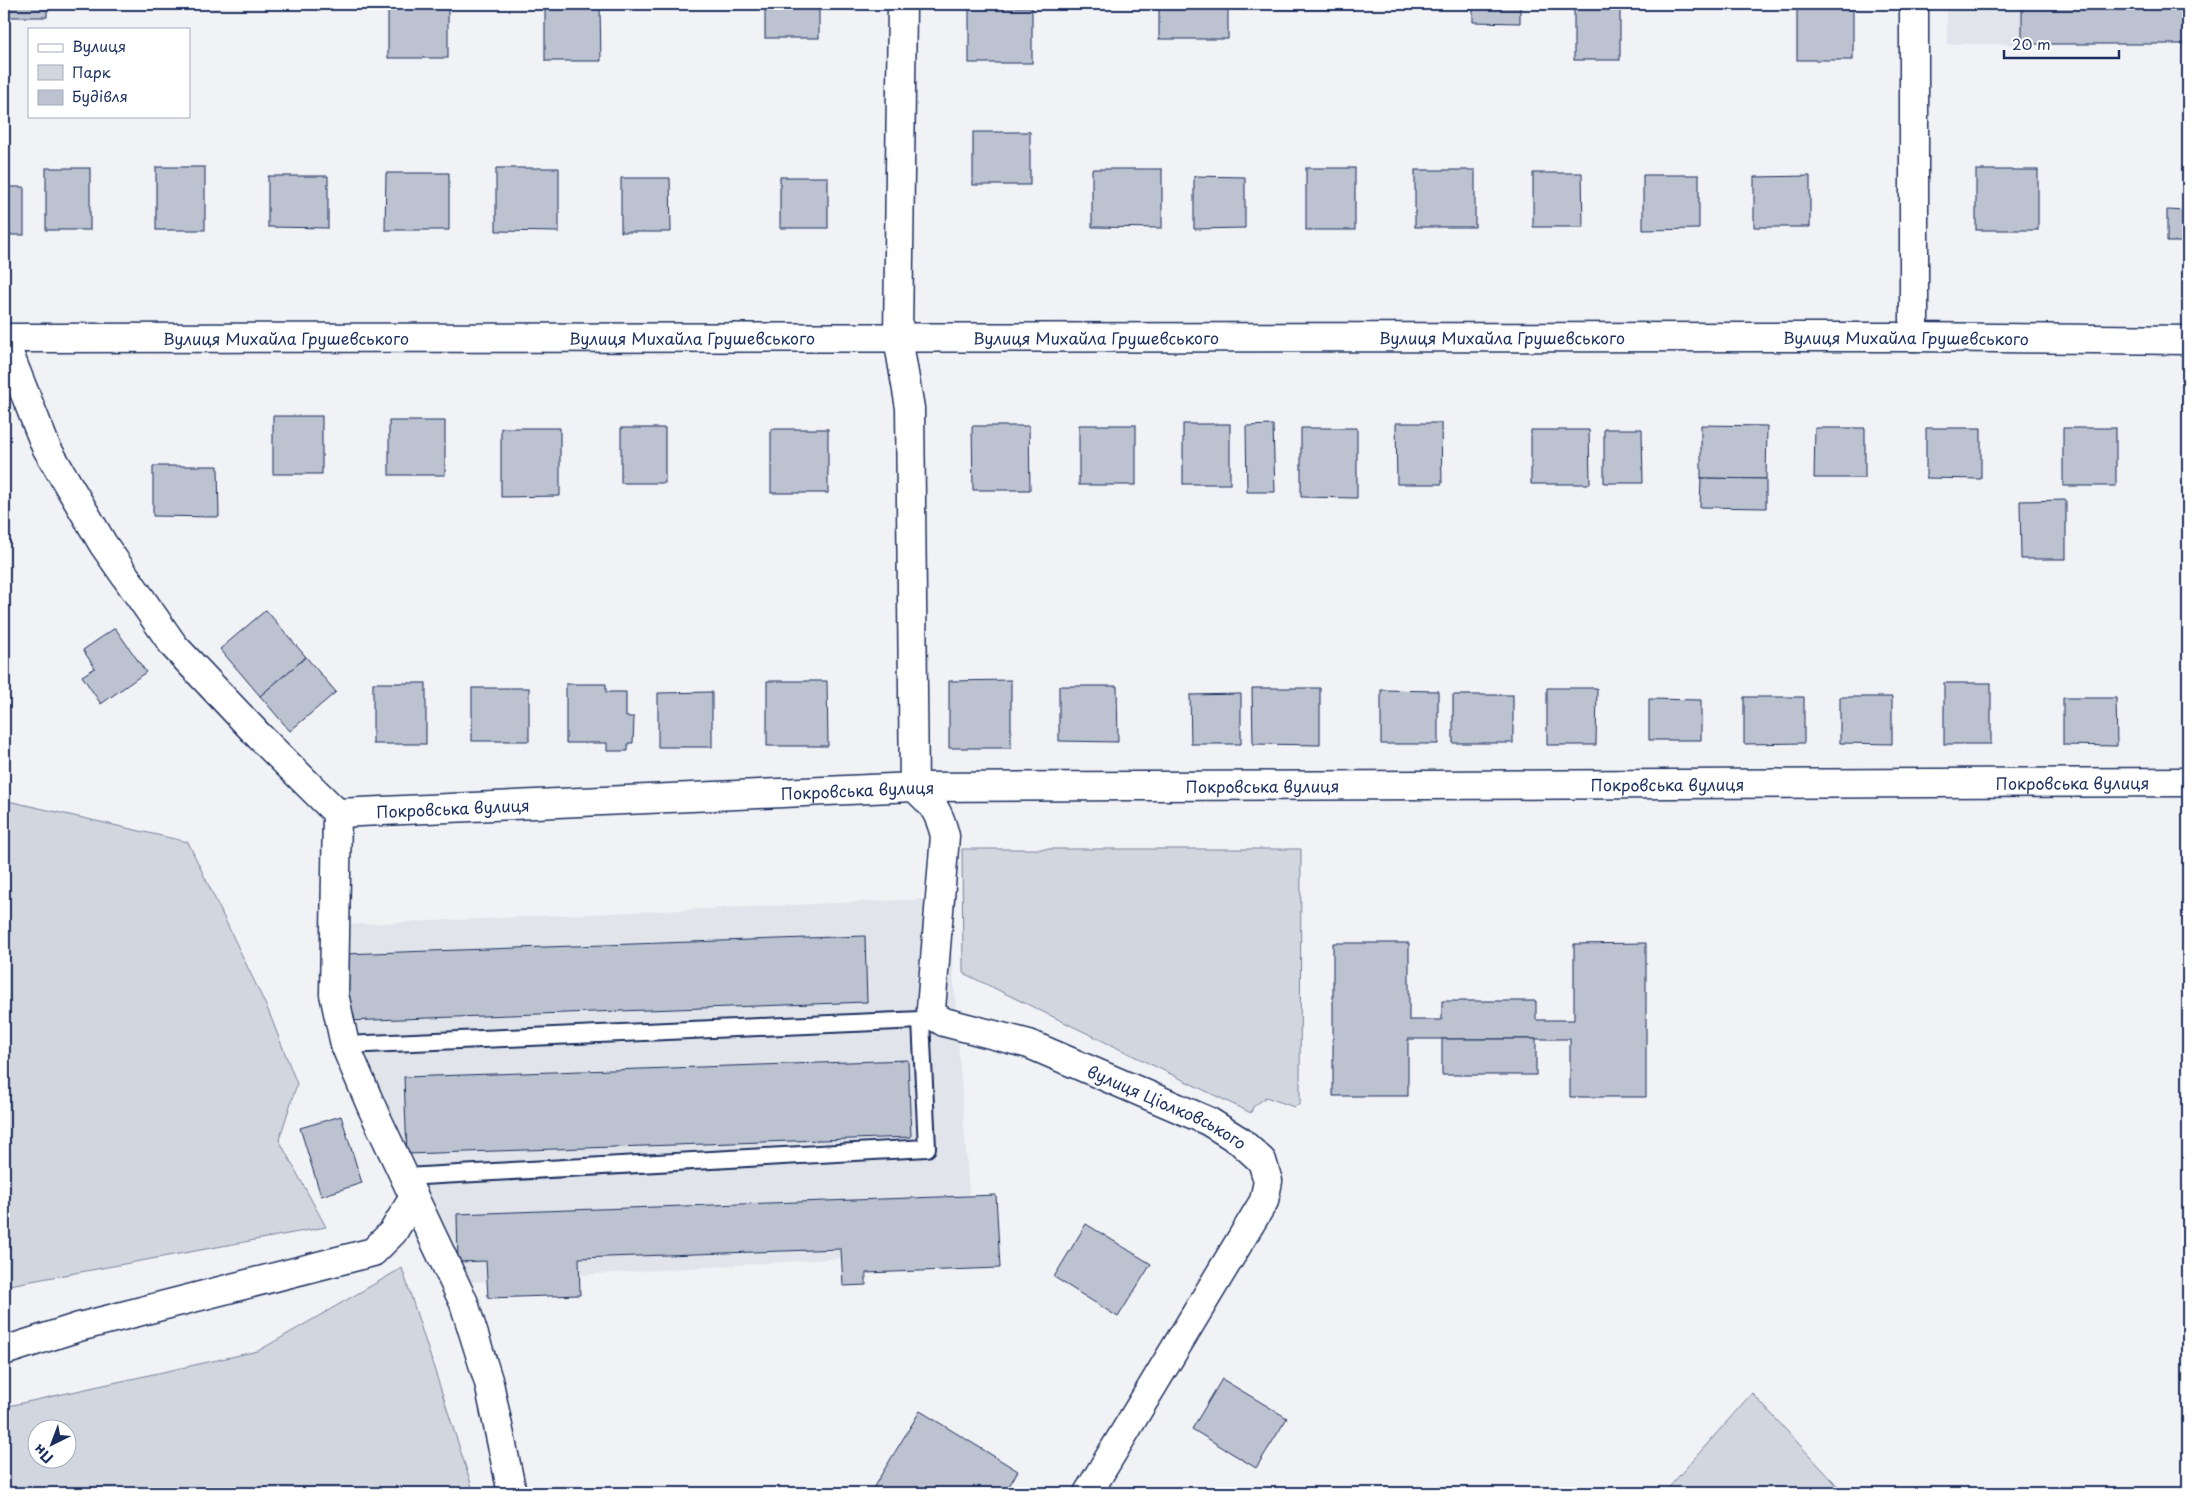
<svg xmlns="http://www.w3.org/2000/svg" width="2192" height="1497" font-family="'Playpen Sans',sans-serif">
  <style>
    .built { fill: #e1e4ea }
    .green { fill: #d2d6df; stroke: #76829e; fill-rule: evenodd }
    .building { fill: #bcc2d0; stroke: #1b2f5e }
    .lines { fill: none; stroke-linecap: round; stroke-linejoin: round }
    .lane-casing { stroke: #1b2f5e; stroke-width: 20 }
    .street-casing { stroke: #1b2f5e; stroke-width: 31 }
    .secondary-casing { stroke: #1b2f5e; stroke-width: 31 }
    .lane { stroke: #fff; stroke-width: 16 }
    .street { stroke: #fff; stroke-width: 28 }
    .secondary { stroke: #fff; stroke-width: 28 }
    .labels { text-anchor: middle; dominant-baseline: central; stroke-width: 5; stroke-linejoin: round; paint-order: stroke }
    .street-label { font-size: 16px; fill: #1b2f5e; stroke: #fff }
  </style>
  <rect width="100%" height="100%" fill="#f1f2f5"/>
  <filter id="ink" filterUnits="userSpaceOnUse"><feTurbulence type="fractalNoise" baseFrequency=".02" numOctaves="2"/><feDisplacementMap in="SourceGraphic" scale="10" xChannelSelector="R" yChannelSelector="G"/><feConvolveMatrix kernelMatrix="1 2 1 2 8 2 1 2 1" color-interpolation-filters="sRGB"/></filter>
  <g filter="url(#ink)">
    <g class="built">
      <rect x="1947" y="4" width="241" height="40"/>
      <path d="M948,898l25,352 -517,33 -98,-241 -18,-117z"/>
    </g>
    <g class="green">
      <path d="M4,800l184,42 80,168 29,74 -18,56 47,87 -322,59z"/>
      <path d="M962,849h339l-1,255 -6,3 -28,-10 -13,10 -2,6 -288,-140z"/>
      <path d="M402,1268l72,225h-470v-86l254,-56zM38,1430h30v30h-30z"/>
      <path d="M1752,1393l92,100h-180z"/>
    </g>
    <g class="building">
      <rect x="4" y="4" width="43" height="13"/>
      <path d="M161,4h57v3l-57,-1z"/>
      <rect x="388" y="4" width="60" height="54"/>
      <rect x="765" y="4" width="54" height="34"/>
      <rect x="1159" y="4" width="69" height="35"/>
      <rect x="1276" y="4" width="78" height="5"/>
      <path d="M1473,4h47v19l-47,-1z"/>
      <rect x="1574" y="4" width="46" height="56"/>
      <rect x="2022" y="4" width="166" height="40"/>
      <rect x="1797" y="6" width="56" height="54"/>
      <path d="M545,7h55l1,54h-56z"/>
      <rect x="969" y="7" width="63" height="56"/>
      <rect x="973" y="132" width="57" height="53"/>
      <rect x="156" y="167" width="49" height="63"/>
      <rect x="46" y="168" width="44" height="62"/>
      <path d="M496,168h63v64l-63,-1z"/>
      <rect x="1306" y="168" width="49" height="62"/>
      <path d="M1092,169h70v59l-70,-1z"/>
      <rect x="1415" y="170" width="60" height="57"/>
      <rect x="1976" y="170" width="62" height="60"/>
      <path d="M386,173h63v57h-64z"/>
      <path d="M1533,173h49l1,54h-50z"/>
      <path d="M1643,175h56v54l-56,1z"/>
      <path d="M268,176h60v52l-60,-1z"/>
      <path d="M1194,176l51,1v51l-51,1z"/>
      <path d="M1810,176v51h-56v-50z"/>
      <rect x="780" y="177" width="48" height="51"/>
      <path d="M621,178h49l1,54h-50z"/>
      <rect x="4" y="187" width="20" height="48"/>
      <path d="M2167,210l21,1v31h-21z"/>
      <rect x="273" y="416" width="49" height="58"/>
      <rect x="389" y="421" width="56" height="54"/>
      <path d="M1396,423h45l1,61h-45z"/>
      <rect x="1183" y="424" width="47" height="60"/>
      <rect x="1079" y="425" width="57" height="60"/>
      <path d="M1273,425l2,67h-28l-1,-66z"/>
      <path d="M1701,425l66,1 -1,53 -65,-1z"/>
      <path d="M972,426h57l1,64h-57z"/>
      <path d="M501,428h59v68l-59,1z"/>
      <rect x="621" y="428" width="44" height="55"/>
      <path d="M1301,428h56v70l-56,-1z"/>
      <path d="M1815,428h50v50h-51z"/>
      <path d="M1926,428h55v51l-55,-1z"/>
      <rect x="2063" y="428" width="53" height="58"/>
      <rect x="771" y="429" width="57" height="64"/>
      <path d="M1604,429h38l1,54h-39z"/>
      <path d="M1531,430h58l1,54h-59z"/>
      <path d="M153,466h65l1,51 -66,-1z"/>
      <path d="M1701,478l65,1v29l-66,-1z"/>
      <path d="M2066,500v59h-45l-1,-58z"/>
      <path d="M266,610l40,47 -46,39 -40,-47z"/>
      <path d="M115,628l31,44 -45,32 -19,-28 13,-8 -12,-18z"/>
      <path d="M306,657l30,35 -46,39 -30,-35z"/>
      <path d="M1011,680v68h-62v-67z"/>
      <path d="M767,681h60l1,65h-61z"/>
      <rect x="373" y="683" width="53" height="61"/>
      <rect x="1944" y="683" width="47" height="61"/>
      <path d="M566,684h40v8h20v25h8l-1,26h-5v8h-21v-8h-41z"/>
      <path d="M1059,686h58l1,56 -59,-1z"/>
      <rect x="472" y="688" width="57" height="53"/>
      <path d="M1252,688h68v57l-67,-1z"/>
      <path d="M1547,688h50l-1,57h-49z"/>
      <path d="M1381,690l57,1v53h-57z"/>
      <path d="M712,692v55h-54v-54z"/>
      <path d="M1241,694v50h-50l-1,-49z"/>
      <rect x="1453" y="695" width="60" height="48"/>
      <path d="M1744,697h60v46l-60,1z"/>
      <path d="M1840,697h52v47l-52,-1z"/>
      <path d="M2063,698h53l1,48 -54,-1z"/>
      <path d="M1649,699l52,1v40h-52z"/>
      <path d="M865,936l2,66 -521,19 -3,-67z"/>
      <path d="M1333,943h76v77h33v-19h94v19h38v-76l72,-1v154h-76v-58h-162v57h-75z"/>
      <rect x="1442" y="1039" width="94" height="36"/>
      <path d="M908,1060l3,77 -504,17 -3,-77z"/>
      <path d="M341,1116l21,67 -41,13 -21,-68z"/>
      <path d="M996,1195l4,73 -134,5v12l-23,1 -2,-37 -262,9 1,37 -92,3 -2,-37 -28,1 -1,-48z"/>
      <path d="M1086,1224l65,40 -33,53 -64,-40z"/>
      <path d="M1222,1379l65,39 -31,50 -64,-39z"/>
      <path d="M920,1411l98,60 -13,22h-135z"/>
    </g>
    <g class="lines">
      <defs>
        <g id="lane">
          <path d="M345,1045l576,-25"/>
          <path d="M405,1177l522,-29 -6,-128 13,-4"/>
        </g>
        <g id="street">
          <path id="s1" d="M902,4l-4,334 12,70 4,379c19,17 25,24 31,49l-14,173 3,7 10,6 85,22 179,77 32,20 22,20 6,20 -4,20 -176,292"/>
          <path d="M1914,337v-333"/>
          <path d="M4,341l42,106 57,97 71,102 86,91 77,76 -3,181 11,51 27,63 92,195 25,80 23,110"/>
          <path id="s2" d="M337,813l577,-26 1274,-5"/>
          <path d="M4,1351l75,-24 294,-75 20,-20 21,-35"/>
        </g>
        <g id="secondary">
          <path id="s3" d="M4,338l1910,-1 274,3"/>
        </g>
      </defs>
      <use href="#lane" class="lane-casing"/>
      <use href="#street" class="street-casing"/>
      <use href="#secondary" class="secondary-casing"/>
      <use href="#lane" class="lane"/>
      <use href="#street" class="street"/>
      <use href="#secondary" class="secondary"/>
    </g>
  </g>
  <g class="labels">
    <g class="street-label">
      <text stroke="none"><textPath href="#s3" startOffset="282">Вулиця Михайла Грушевського</textPath></text>
      <text stroke="none"><textPath href="#s3" startOffset="688">Вулиця Михайла Грушевського</textPath></text>
      <text stroke="none"><textPath href="#s3" startOffset="1092">Вулиця Михайла Грушевського</textPath></text>
      <text stroke="none"><textPath href="#s3" startOffset="1498">Вулиця Михайла Грушевського</textPath></text>
      <text stroke="none"><textPath href="#s3" startOffset="1902">Вулиця Михайла Грушевського</textPath></text>
      <text stroke="none"><textPath href="#s2" startOffset="1736">Покровська вулиця</textPath></text>
      <text stroke="none"><textPath href="#s2" startOffset="1331">Покровська вулиця</textPath></text>
      <text stroke="none"><textPath href="#s2" startOffset="926">Покровська вулиця</textPath></text>
      <text stroke="none"><textPath href="#s2" startOffset="521">Покровська вулиця</textPath></text>
      <text stroke="none"><textPath href="#s2" startOffset="116">Покровська вулиця</textPath></text>
      <text stroke="none"><textPath href="#s1" startOffset="1276">вулиця Ціолковського</textPath></text>
    </g>
  </g>
  <rect width="2192" height="1497" fill="none" stroke="#fff" stroke-width="20"/>
  <rect x="10" y="10" width="2172" height="1477" fill="none" stroke="#1b2f5e" stroke-width="2" filter="url(#ink)"/>
  <rect x="28" y="28" width="162" height="90" fill="#ffffff" stroke="#a4acbf"/>
  <rect x="38" y="44" width="25" height="8" fill="#ffffff" stroke="#a4acbf"/>
  <text x="72" y="52" font-size="15" fill="#1b2f5e">Вулиця</text>
  <rect x="38" y="65" width="25" height="15" fill="#d2d6df" stroke="#a4acbf"/>
  <text x="72" y="78" font-size="15" fill="#1b2f5e">Парк</text>
  <rect x="38" y="90" width="25" height="15" fill="#bcc2d0" stroke="#a4acbf"/>
  <text x="72" y="102" font-size="15" fill="#1b2f5e">Будівля</text>
  <g transform="translate(52 1444) rotate(222)"><circle r="24" fill="#ffffff" stroke="#a4acbf"/>
  <path d="M0-4L9 19L0 12L-9 19Z" fill="#1b2f5e"/>
  <text y="-8" font-size="14" font-weight="bold" text-anchor="middle" fill="#1b2f5e">Пн</text>
  </g>
  <path d="M2004 50v8h115v-8" fill="none" stroke="#1b2f5e" stroke-width="2.5"/>
  <text x="2012" y="50" font-size="15" fill="#1b2f5e" stroke="#ffffff" stroke-width="4" paint-order="stroke">20 m</text>
</svg>
